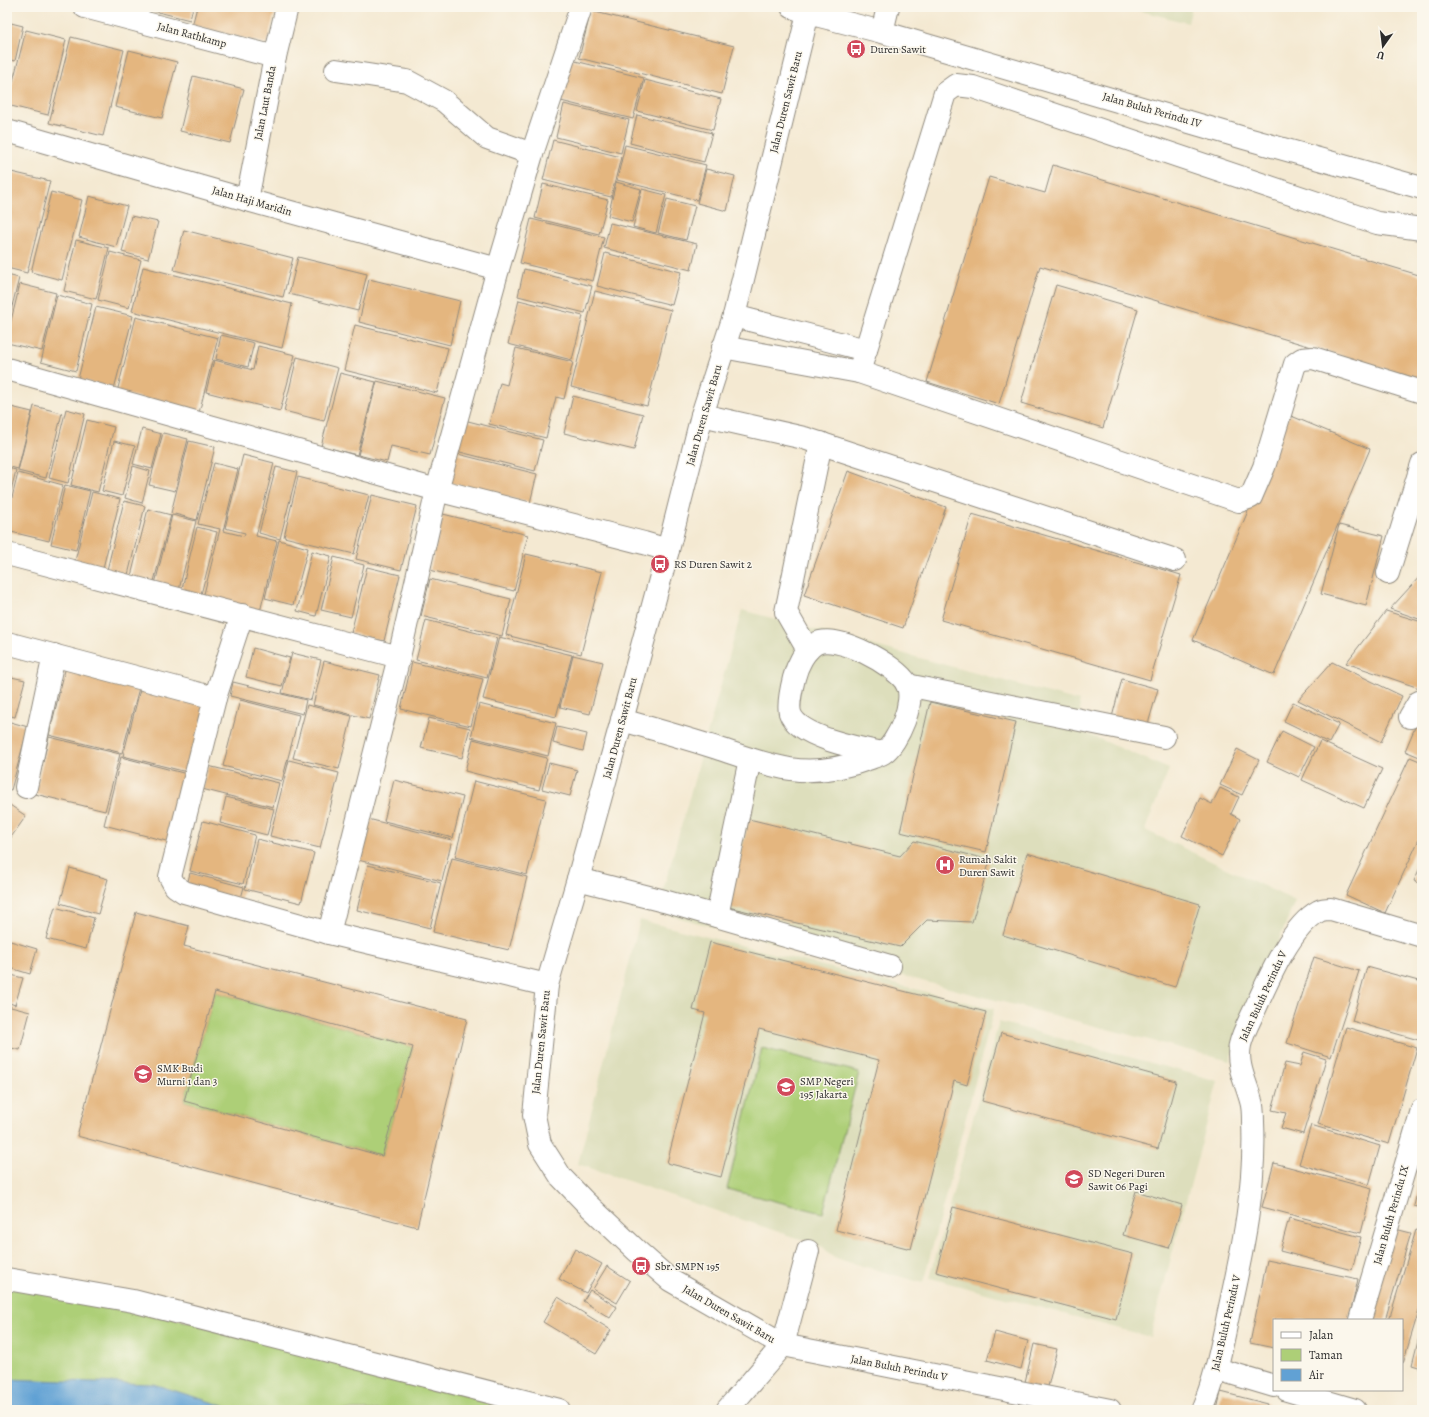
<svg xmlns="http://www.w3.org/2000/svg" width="1429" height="1417" font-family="Alegreya,serif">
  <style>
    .built { fill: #dddebc }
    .green { fill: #adcf77; stroke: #6c7d51 }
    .water { fill: #61a1d4; stroke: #466680 }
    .building { fill: #e4b67f; fill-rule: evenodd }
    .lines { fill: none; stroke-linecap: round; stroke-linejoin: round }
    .minor-casing { stroke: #908a7e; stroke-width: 24 }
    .minor { stroke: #fff; stroke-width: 22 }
    .labels { text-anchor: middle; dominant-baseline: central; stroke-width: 3; stroke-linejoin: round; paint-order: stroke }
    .street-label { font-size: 11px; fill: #2b2b2b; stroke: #fbf7ec }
    .poi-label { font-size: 11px; fill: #2b2b2b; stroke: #fbf7ec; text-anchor: start }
  </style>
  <rect width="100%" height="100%" fill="#fbf7ec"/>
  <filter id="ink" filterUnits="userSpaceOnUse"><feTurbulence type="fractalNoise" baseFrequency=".025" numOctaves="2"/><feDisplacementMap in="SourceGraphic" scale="8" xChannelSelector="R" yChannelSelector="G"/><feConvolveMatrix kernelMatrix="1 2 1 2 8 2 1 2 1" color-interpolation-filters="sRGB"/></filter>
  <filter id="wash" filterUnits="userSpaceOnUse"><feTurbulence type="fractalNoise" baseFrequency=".012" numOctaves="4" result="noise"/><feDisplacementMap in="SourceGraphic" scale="16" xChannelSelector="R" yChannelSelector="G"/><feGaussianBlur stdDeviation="0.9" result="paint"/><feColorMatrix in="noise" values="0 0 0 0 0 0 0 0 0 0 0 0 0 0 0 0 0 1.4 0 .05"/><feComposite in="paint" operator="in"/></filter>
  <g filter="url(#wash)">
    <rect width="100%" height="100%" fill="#f4e9d2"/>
    <g class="built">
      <path d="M1125,7h67l-4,16z"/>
      <path d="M742,610l337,91 4,31 86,37 -24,61 150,71 -65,160 -573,-149z"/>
      <path d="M640,920l354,89 -71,274 -89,-25 -11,-11 -245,-83z"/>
      <path d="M999,1022l219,59 -68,256 -220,-59z"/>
    </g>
    <g class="green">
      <path d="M215,992l198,55 -31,109 -198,-55z"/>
      <path d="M762,1048l97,24 -36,141 -96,-24z"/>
      <path d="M7,1279l552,131h-552z"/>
    </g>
    <path class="water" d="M7,1379l146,5 84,26h-230z"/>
    <g id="blocks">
      <g class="building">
        <path d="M143,7h50l-3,13 -48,-12z"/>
        <path d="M197,7h79l-9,37 -75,-18z"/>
        <path d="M591,11l143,35 -12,48 -143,-36z"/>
        <path d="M7,22l16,4 -8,35 -8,-2z"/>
        <path d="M26,30l40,10 -18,75 -41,-10z"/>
        <path d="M71,37l53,13 -21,86 -54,-13z"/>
        <path d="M129,50l48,12 -15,56 -47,-11z"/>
        <path d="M567,59l77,19 -11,41 -76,-19z"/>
        <path d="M193,76l51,13 -14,54 -50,-12z"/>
        <path d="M645,80l76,19 -8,31 -76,-19z"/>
        <path d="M564,104l65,16 -8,33 -65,-16z"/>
        <path d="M637,115l75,18 -8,29 -74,-19z"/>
        <path d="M553,140l68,17 -10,40 -68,-17z"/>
        <path d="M625,145l81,20 -9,35 -80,-20z"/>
        <path d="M1053,165l369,111v104l-382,-114 -41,138 -72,-22 62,-205 56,16z"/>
        <path d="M706,169l29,7 -8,35 -30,-8z"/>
        <path d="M7,171l43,10 -23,92 -20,-5z"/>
        <path d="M616,182l25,7 -9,33 -24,-6z"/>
        <path d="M543,184l65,16 -9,34 -64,-16z"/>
        <path d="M642,189l24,6 -10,38 -23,-6z"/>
        <path d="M51,192l31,8 -20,80 -31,-8z"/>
        <path d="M89,196l38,10 -11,41 -37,-10z"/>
        <path d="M667,199l28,7 -9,34 -28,-7z"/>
        <path d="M131,216l27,6 -10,37 -26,-7z"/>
        <path d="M531,219l73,18 -11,44 -73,-18z"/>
        <path d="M610,223l87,21 -6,26 -87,-22z"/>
        <path d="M184,230l109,28 -10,39 -109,-27z"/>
        <path d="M76,240l33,8 -13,51 -32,-8z"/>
        <path d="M110,252l31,8 -12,48 -31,-8z"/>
        <path d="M605,253l76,19 -9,33 -75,-19z"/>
        <path d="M298,257l69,17 -9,37 -69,-17z"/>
        <path d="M143,267l149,37 -10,44 -150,-37z"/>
        <path d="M524,269l68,17 -7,27 -67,-17z"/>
        <path d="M7,275l12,3 -11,45h-1z"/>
        <path d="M369,279l91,22 -10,44 -91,-23z"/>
        <path d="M20,284l36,9 -14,58 -35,-8v-6z"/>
        <path d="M1056,285l82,24 -35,119 -82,-25z"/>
        <path d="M595,291l76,19 -24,96 -76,-19z"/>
        <path d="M57,295l35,9 -16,67 -35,-9z"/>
        <path d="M519,300l64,16 -11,44 -64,-16z"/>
        <path d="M96,307l37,9 -19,73 -36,-10z"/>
        <path d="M136,317l82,21 -19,75 -82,-21z"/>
        <path d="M355,325l93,23 -11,45 -93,-23z"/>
        <path d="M221,335l33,8 -6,24 -32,-8z"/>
        <path d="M258,346l37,9 -15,56 -74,-19 8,-32 39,10z"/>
        <path d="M516,348l57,14 -9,37 -8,-2 -10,41 -57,-14 11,-41 7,2z"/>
        <path d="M297,357l41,11 -14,53 -40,-10z"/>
        <path d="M340,373l36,9 -19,73 -36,-9z"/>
        <path d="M377,381l68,17 -15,57 -39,-9 -4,16 -29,-7z"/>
        <path d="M573,396l70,18 -9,36 -70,-17z"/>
        <path d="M7,406l25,6 -14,57 -11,-3z"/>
        <path d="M34,406l28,7 -16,65 -28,-7z"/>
        <path d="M66,409l19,5 -17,69 -19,-5z"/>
        <path d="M1289,415l81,34 -96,226 -81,-35z"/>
        <path d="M87,420l27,7 -16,65 -27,-7z"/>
        <path d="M464,420l79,20 -8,31 -79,-20z"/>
        <path d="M142,429l19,5 -9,35 -19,-5z"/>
        <path d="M163,433l25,6 -13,52 -26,-6z"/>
        <path d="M114,441l21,5 -13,50 -20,-5z"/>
        <path d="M189,441l26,6 -18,73 -26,-7z"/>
        <path d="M454,453l83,21 -7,29 -84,-21z"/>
        <path d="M243,455l31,8 -18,73 21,5 -18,75 -57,-14 18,-73 -22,-5 16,-61 24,6 -15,62 21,5 1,-3 -20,-5z"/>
        <path d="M133,466l17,5 -8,32 -17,-5z"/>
        <path d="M276,467l21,5 -17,67 -21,-6z"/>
        <path d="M7,468l9,2 -8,33h-1z"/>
        <path d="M848,471l98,36 -43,121 -99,-33z"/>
        <path d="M18,473l45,12 -14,56 -42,-10v-13z"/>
        <path d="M298,477l71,18 -15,59 -70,-17z"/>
        <path d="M65,485l25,6 -14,59 -25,-6z"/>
        <path d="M92,492l28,7 -17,69 -28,-7z"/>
        <path d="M372,495l45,11 -16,64 -45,-11z"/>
        <path d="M124,501l21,5 -18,73 -21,-5z"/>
        <path d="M148,509l23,6 -18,70 -23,-5z"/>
        <path d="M443,514l85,21 -14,56 -84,-21z"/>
        <path d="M972,514l209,61 -31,105 -209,-60z"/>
        <path d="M172,515l24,6 -18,73 -24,-6z"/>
        <path d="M1339,525l45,11 -18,70 -45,-12z"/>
        <path d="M197,527l20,5 -18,70 -19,-5z"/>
        <path d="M279,540l29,8 -15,57 -28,-7z"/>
        <path d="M312,551l19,5 -15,60 -19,-5z"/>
        <path d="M526,554l76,18 -21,82 -75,-19z"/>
        <path d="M334,557l30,8 -13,52 -30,-7z"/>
        <path d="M367,567l33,8 -16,66 -33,-8z"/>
        <path d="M1422,574v46l-32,-11z"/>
        <path d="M430,579l81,20 -9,37 -81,-20z"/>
        <path d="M1386,611l36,11v67l-76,-26z"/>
        <path d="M426,620l71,18 -10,40 -71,-18z"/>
        <path d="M499,637l73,18 -16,62 -73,-18z"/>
        <path d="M253,648l37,10 -8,28 -36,-9z"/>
        <path d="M292,653l29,7 -10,40 -29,-7z"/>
        <path d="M573,655l30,7 -13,52 -30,-7z"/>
        <path d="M324,661l56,14 -11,44 -56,-14z"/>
        <path d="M67,662l74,18 -19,73 -73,-18z"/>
        <path d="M412,662l71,17 -12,47 -70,-17z"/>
        <path d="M1332,662l70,34 -21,46 -83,-42z"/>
        <path d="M7,676l18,4 -10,37 -8,-2z"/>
        <path d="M1122,679l36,10 -12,42 -35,-10z"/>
        <path d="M233,682l73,18 -3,14 -73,-18z"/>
        <path d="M141,686l68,17 -18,70 -68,-17z"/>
        <path d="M240,700l59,15 -17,66 -59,-15z"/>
        <path d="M930,702l86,20 -30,130 -86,-20z"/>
        <path d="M1293,702l46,22 -10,19 -45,-22z"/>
        <path d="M479,704l77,19 -8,33 -77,-19z"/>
        <path d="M307,705l45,11 -13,53 -46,-11z"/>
        <path d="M1422,711v47l-17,-7z"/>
        <path d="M429,718l41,10 -8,30 -41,-10z"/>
        <path d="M7,721l21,6 -17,63 -4,-1z"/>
        <path d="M557,727l30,7 -4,17 -30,-8z"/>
        <path d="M1282,731l32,16 -15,30 -32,-15z"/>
        <path d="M49,737l71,17 -15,57 -70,-17z"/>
        <path d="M473,739l74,19 -8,32 -74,-19z"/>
        <path d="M1320,741l62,28 -18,39 -62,-28z"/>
        <path d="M1237,749l22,11 -17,35 -22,-10z"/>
        <path d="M121,757l66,17 -17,68 -66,-17z"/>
        <path d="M1410,757l12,5v71l-37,80 -39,-18z"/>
        <path d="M289,760l50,13 -19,75 -50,-12z"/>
        <path d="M549,763l28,7 -7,26 -28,-7z"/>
        <path d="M208,766l71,17 -6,24 -71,-18z"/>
        <path d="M394,780l69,17 -10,41 -69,-17z"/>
        <path d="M474,781l72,18 -19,76 -72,-18z"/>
        <path d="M1220,788l19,9 -8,17 9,5 -18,37 -40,-20 18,-38 12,6z"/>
        <path d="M226,797l48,12 -7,26 -47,-12z"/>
        <path d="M7,803l19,13 -19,27z"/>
        <path d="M368,819l84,21 -10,41 -84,-21z"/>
        <path d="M749,819l151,37 14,-15 76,19 -18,62 -45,-2 -27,27 -172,-40z"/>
        <path d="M203,821l52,14 -12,49 -53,-13z"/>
        <path d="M257,839l57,14 -13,50 -56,-14z"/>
        <path d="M1027,853l173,51 -25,83 -172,-52z"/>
        <path d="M452,858l75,19 -18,73 -76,-18z"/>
        <path d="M1422,863v22l-8,-4z"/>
        <path d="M368,865l73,18 -11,45 -73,-18z"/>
        <path d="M70,868l38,11 -10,35 -38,-11z"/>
        <path d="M190,873l54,14 -4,15 -54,-13z"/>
        <path d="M55,907l39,11 -8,31 -40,-10z"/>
        <path d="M136,912l53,14 -5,20 283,73 -50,208 -340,-91zM215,992l198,55 -31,109 -198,-55z"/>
        <path d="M7,940l30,9 -7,25 -23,-7z"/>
        <path d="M710,942l276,70 -19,73 -13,-4 -43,168 -75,-19 43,-170 -120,-31 -38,148 -54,-14 38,-150 -12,-3z"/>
        <path d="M1314,957l45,14 -28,86 -44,-14z"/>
        <path d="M1367,967l55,15v59l-70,-20z"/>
        <path d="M7,974l16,4 -8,27 -8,-3z"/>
        <path d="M7,1006l23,6 -10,38 -13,-3z"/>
        <path d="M1346,1027l71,21 -28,96 -71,-20z"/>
        <path d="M1001,1033l175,48 -18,68 -176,-48z"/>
        <path d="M1304,1052l22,7 -23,75 -22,-6 5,-15 -14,-3 13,-47 15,3z"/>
        <path d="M1311,1125l69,21 -11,39 -70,-21z"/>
        <path d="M1274,1163l98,26 -11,44 -99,-26z"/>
        <path d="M1421,1175l1,1v32l-8,-2z"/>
        <path d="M1136,1191l46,14 -13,43 -46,-13z"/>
        <path d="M953,1207l180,47 -17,65 -180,-47z"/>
        <path d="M1289,1218l72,19 -9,33 -72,-19z"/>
        <path d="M1391,1228l20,5 -26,87h-21z"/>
        <path d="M1416,1230l6,2v68l-19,63 -1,-1v-42h-13z"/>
        <path d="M575,1249l27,15 -16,29 -27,-14z"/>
        <path d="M1267,1260l91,19 -9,41h-75v28l-24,-5z"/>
        <path d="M607,1266l23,15 -13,22 -24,-14z"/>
        <path d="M590,1290l27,17 -7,11 -27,-17z"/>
        <path d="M558,1297l53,33 -15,24 -53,-32z"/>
        <path d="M1421,1329h1v39l-10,-3z"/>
        <path d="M995,1332l33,9 -7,28 -34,-9z"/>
        <path d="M1034,1344l23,5 -10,42 -23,-5z"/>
        <path d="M1221,1392l47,12 -2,6h-49z"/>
      </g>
    </g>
  </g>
  <g filter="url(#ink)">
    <use href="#blocks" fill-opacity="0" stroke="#908a7e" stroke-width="1"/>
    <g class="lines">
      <defs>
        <g id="minor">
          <path d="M85,7l190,50"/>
          <path d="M792,7l16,6 74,19 362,106 178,50"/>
          <path d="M811,7l-3,6 -74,303 -32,99 -34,135 -46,170 -44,159 -31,106 -13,130 6,29 21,33 24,25 52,49 33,29 113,65 327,65"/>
          <path d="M882,32l6,-25"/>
          <path d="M336,70l71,11 37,20 43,37 45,16"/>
          <path d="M7,131l240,69 251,69"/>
          <path d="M247,200l28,-143 12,-50"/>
          <path d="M734,316l132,34"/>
          <path d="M723,347l136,25 380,129 12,-4 13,-30 31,-103 7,-5 11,-1 109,34"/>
          <path d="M7,369l430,121 207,53 24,7"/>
          <path d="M859,372l86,-279 11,-8 17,2 404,136 45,6"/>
          <path d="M702,415l102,23 371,122"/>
          <path d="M7,554l392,103"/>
          <path d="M1388,573l34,-109"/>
          <path d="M242,615l-27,83 -45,179 5,9 9,6 145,41 218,52"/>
          <path d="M7,643l208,55"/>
          <path d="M808,650l-22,-38 35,-169"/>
          <path d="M907,685l257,52"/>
          <path d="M1410,717l9,-15 3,-1"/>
          <path d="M622,720c32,9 63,18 95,28 24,8 48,17 73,21 27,4 57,-2 81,-11 4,-2 9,-3 12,-5 15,-10 33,-52 24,-69 -11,-19 -71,-52 -92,-40 -11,7 -18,22 -21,34 -2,8 -6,27 -4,35 7,24 71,36 93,40"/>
          <path d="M26,787l28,-132"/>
          <path d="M578,879l86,22 226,65"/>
          <path d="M717,916l33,-157"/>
          <path d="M329,933l70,-276 38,-167 61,-221 34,-115 49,-147"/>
          <path d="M7,1279l126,22 426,109"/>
          <path d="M1360,1320l62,-210"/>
          <path d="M1217,1369l57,17"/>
          <path d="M1287,1390l68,20"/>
          <path d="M727,1410l56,-65 25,-94"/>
          <path d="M1202,1410c14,-32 20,-66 27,-99 14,-63 27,-125 24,-189 0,-7 0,-15 -2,-21 -5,-19 -15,-36 -11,-56 3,-13 10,-25 15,-36 13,-29 36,-83 64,-98 4,-2 9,-2 12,-2l91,27"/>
        </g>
      </defs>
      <use href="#minor" class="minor-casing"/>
      <use href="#minor" class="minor"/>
    </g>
  </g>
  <defs>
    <symbol id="bus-disc" viewBox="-11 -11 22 22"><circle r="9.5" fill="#d1495b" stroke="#fbf7ec"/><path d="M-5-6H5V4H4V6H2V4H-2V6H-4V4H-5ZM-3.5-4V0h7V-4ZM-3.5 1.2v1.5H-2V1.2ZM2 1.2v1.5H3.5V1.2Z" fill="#fff"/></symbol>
    <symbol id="hospital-disc" viewBox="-11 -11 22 22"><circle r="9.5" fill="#d1495b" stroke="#fbf7ec"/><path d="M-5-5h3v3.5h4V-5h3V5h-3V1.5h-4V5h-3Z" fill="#fff"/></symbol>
    <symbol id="school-disc" viewBox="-11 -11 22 22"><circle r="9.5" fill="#d1495b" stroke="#fbf7ec"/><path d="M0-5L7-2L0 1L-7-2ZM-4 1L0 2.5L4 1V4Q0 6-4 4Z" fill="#fff"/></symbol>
  </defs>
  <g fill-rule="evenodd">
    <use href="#bus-disc" x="845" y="38" width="22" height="22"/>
    <use href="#bus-disc" x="649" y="553" width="22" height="22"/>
    <use href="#hospital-disc" x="934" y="854" width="22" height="22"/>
    <use href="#school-disc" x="132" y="1063" width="22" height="22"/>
    <use href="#school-disc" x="775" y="1076" width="22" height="22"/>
    <use href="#school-disc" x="1063" y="1168" width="22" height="22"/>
    <use href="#bus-disc" x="630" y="1255" width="22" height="22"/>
  </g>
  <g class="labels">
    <g class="street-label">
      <text transform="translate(192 35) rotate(15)">Jalan Rathkamp</text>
      <text transform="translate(786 102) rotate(-76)">Jalan Duren Sawit Baru</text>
      <text transform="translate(265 103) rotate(-79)">Jalan Laut Banda</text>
      <text transform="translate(1152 110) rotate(16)">Jalan Buluh Perindu IV</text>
      <text transform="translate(252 201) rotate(16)">Jalan Haji Maridin</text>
      <text transform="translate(704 415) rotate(-74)">Jalan Duren Sawit Baru</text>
      <text transform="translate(620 728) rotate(-75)">Jalan Duren Sawit Baru</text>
      <text transform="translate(1263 996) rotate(-65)">Jalan Buluh Perindu V</text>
      <text transform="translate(541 1042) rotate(-84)">Jalan Duren Sawit Baru</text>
      <text transform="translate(1391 1215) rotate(-74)">Jalan Buluh Perindu IX</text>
      <text transform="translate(729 1314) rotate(30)">Jalan Duren Sawit Baru</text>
      <text transform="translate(1226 1323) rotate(-77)">Jalan Buluh Perindu V</text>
      <text transform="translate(899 1368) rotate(11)">Jalan Buluh Perindu V</text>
    </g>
    <g class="poi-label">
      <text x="870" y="49">Duren Sawit</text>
      <text x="674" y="564">RS Duren Sawit 2</text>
      <text x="959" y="859">Rumah Sakit<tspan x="959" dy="13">Duren Sawit</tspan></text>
      <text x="157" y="1068">SMK Budi<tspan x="157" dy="13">Murni 1 dan 3</tspan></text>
      <text x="800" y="1081">SMP Negeri<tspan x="800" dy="13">195 Jakarta</tspan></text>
      <text x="1088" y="1173">SD Negeri Duren<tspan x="1088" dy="13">Sawit 06 Pagi</tspan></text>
      <text x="655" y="1266">Sbr. SMPN 195</text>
    </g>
  </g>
  <rect width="1429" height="1417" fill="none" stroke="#fbf7ec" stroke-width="24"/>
  <rect x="1273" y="1319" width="130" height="72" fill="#fbf7ec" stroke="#a8a59f"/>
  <rect x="1281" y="1332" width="20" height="6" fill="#ffffff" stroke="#a8a59f"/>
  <text x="1309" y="1339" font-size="12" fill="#2b2b2b">Jalan</text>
  <rect x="1281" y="1349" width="20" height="12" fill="#adcf77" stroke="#a8a59f"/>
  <text x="1309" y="1359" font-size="12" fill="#2b2b2b">Taman</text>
  <rect x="1281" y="1369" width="20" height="12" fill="#61a1d4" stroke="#a8a59f"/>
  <text x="1309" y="1379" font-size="12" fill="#2b2b2b">Air</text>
  <g transform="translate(1383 46) rotate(194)" stroke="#fbf7ec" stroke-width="3" paint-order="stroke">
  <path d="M0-3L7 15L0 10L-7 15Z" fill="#2b2b2b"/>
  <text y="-6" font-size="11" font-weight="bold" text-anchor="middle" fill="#2b2b2b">U</text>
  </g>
</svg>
